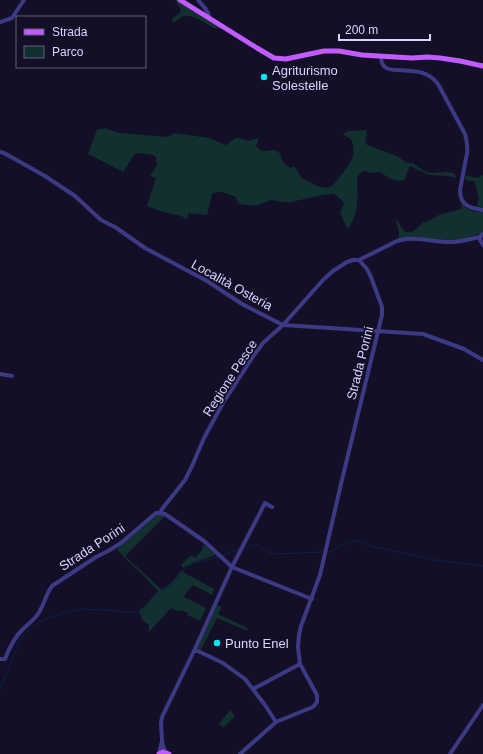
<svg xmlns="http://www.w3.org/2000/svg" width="483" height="754" font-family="Arial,sans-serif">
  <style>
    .green { fill: #12302f }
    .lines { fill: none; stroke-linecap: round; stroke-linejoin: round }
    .stream { stroke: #0c2248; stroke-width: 1 }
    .minor { stroke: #3d3a85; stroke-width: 4 }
    .major { stroke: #c25bff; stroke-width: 5 }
    .poi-dot { fill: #00e5ff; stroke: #130f26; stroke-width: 1.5 }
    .labels { text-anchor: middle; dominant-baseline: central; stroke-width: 3.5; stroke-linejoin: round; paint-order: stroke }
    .poi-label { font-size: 13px; fill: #d9d4ff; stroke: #130f26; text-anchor: start }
    .street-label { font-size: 13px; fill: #d9d4ff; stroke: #130f26 }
  </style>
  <rect width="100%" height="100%" fill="#130f26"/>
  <g class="green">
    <path d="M175,0h2l46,29 -9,-1 -18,-10 -7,-2h-6l-10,7 -1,-5c3,-2 9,-4 9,-8z"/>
    <path d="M105,128l14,5 49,4 6,-4 35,5 17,7 10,-7h4l8,3 11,-3 -3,8c7,10 13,1 21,5 4,2 4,7 6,11 1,2 4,4 7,6l4,-2c2,3 5,8 7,11 5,4 22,13 29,10 5,-2 21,-25 23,-30 1,-4 0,-12 -1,-16 -2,-4 -7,-5 -10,-7h2l4,-3 18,-1 1,4 -2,8 2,3 30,11 10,7c8,-2 12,6 20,9 8,3 17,-3 28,2l1,4 -8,-2 -19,-1 -19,-9 -6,14c-9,3 -17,-3 -24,-8l-8,1 -7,-2c-5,1 -6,3 -8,8 1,19 2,33 -9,50l-8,-16 3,-7 1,-4 -10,-8 -11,1 -32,7h-8l-12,-2 -15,6 -17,-2 -2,-3 -1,-4c-8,-3 -16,-8 -24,-3l-5,21 -19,-2 -1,6 -6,-3 -21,-5 -13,-5 9,-28 -6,-2 7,-11 -1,-8 -3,-2 -15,-2 -4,2 -11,17 -35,-18 9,-24 3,-1z"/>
    <path d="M466,175c8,2 9,5 17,0v33l-6,-2 2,-8 -4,-15 -1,-2h-5l-4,-2v-2z"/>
    <path d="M460,202c6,8 14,10 23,10v21l-20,6 -9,1 -56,-1 1,-6 -3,-13 2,1c7,16 14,14 24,2l4,-1 13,-7 22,-6 1,-1z"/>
    <path d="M157,515h6l2,1 -40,40 37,34 10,-8 10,-12h2l-1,2 31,17 -2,6 -19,-10 -8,9 -1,3 22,11 -6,13 -13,-6 1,-2 -7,-3 -1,2 -9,-4 -22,24v-7l-7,-5 -3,-10 6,-4 13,-15 -13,-14 -21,-20 -7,-8z"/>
    <path d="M204,545l12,10 -22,7 -11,6 -2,-3 10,-10 4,3 8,-9 -1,-2z"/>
    <path d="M217,605l5,2 -4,7 30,14 -1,3 -30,-13 -16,32 -3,-1v-2z"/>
    <path d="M230,710l5,6 -12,12 -4,-4z"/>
  </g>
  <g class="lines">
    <g class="stream">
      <path d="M244,548l9,-3h4l11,7 7,2 49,-2"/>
      <path d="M327,552l4,-1 16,-8 8,-2h5l11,5 64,14 48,6"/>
      <path d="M221,556l19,-8"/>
      <path d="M0,689l19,-46 4,-7 11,-10 10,-7 9,-3 29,-7 23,1 34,3 5,-3 11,-13 19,-15 11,-13 7,-6 26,-6"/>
    </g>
    <g class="minor">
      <path d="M198,0c5,6 11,11 11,18"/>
      <path d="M0,22l12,-4 12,-18"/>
      <path d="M381,56c0,4 1,9 4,11 4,3 8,3 12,3 17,1 30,0 41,14l27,50c2,7 3,12 2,19l-7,37c0,15 9,18 23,20"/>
      <path d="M0,152l4,1 41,23 30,20 26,24 14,7 30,21 62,33 35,23 41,21 140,9 41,15 19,11"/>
      <path d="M483,234l-3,3v3l3,5"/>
      <path d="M359,260l38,-19c16,-5 32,0 49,1 12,1 23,-3 34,-5"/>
      <path d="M0,374l12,2"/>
      <path d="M160,513l2,-4 23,-29 7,-14 12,-28 19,-35 31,-48 9,-12 20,-18 40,-45 10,-9 14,-9 6,-2h6"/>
      <path d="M194,651l38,-84 33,-64 7,4"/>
      <path d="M0,659h5c4,-11 9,-21 18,-30 5,-5 11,-9 15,-15 6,-9 8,-20 14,-28l44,-29 12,-6 13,-8 35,-30h4l5,1 39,27 28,26 80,32"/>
      <path d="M253,689l47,-25"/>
      <path d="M162,741l2,8 3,4"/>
      <path d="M159,753l3,-12 -1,-18 1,-6 31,-64 1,-2h4l25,12 22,16 20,26 11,17"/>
      <path d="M240,754l36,-32 37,-15 4,-5v-7l-17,-31 -2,-17 1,-12 2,-9 19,-51 21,-91 41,-169v-8l-11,-30 -4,-8 -8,-9"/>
      <path d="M450,754l33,-49"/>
    </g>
    <g class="major">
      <path d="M180,0l77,48 17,10 12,1 38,-8h15l23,4 50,3 15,-1 13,1 20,3 23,5"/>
      <path d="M159,754l4,-2 6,2"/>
    </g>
  </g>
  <g class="poi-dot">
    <circle cx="264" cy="77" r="4"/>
    <circle cx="217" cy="643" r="4"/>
  </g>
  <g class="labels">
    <g class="poi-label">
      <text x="272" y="70">Agriturismo<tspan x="272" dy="15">Solestelle</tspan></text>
      <text x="225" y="643">Punto Enel</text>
    </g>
    <g class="street-label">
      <text transform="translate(232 285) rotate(29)">Località Osteria</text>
      <text transform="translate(360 363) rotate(-76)">Strada Porini</text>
      <text transform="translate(230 378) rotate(-57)">Regione Pesce</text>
      <text transform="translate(92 547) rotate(-33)">Strada Porini</text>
    </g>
  </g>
  <rect x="16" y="16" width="130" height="52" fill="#130f26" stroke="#625e7d"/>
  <rect x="24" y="29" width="20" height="6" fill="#c25bff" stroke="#625e7d"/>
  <text x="52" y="36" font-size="12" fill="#d9d4ff">Strada</text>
  <rect x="24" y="46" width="20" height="12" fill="#12302f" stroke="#625e7d"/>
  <text x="52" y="56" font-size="12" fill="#d9d4ff">Parco</text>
  <path d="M339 34v6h91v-6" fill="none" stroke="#d9d4ff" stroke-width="2"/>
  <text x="345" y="34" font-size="12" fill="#d9d4ff" stroke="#130f26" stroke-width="3" paint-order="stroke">200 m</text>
</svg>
